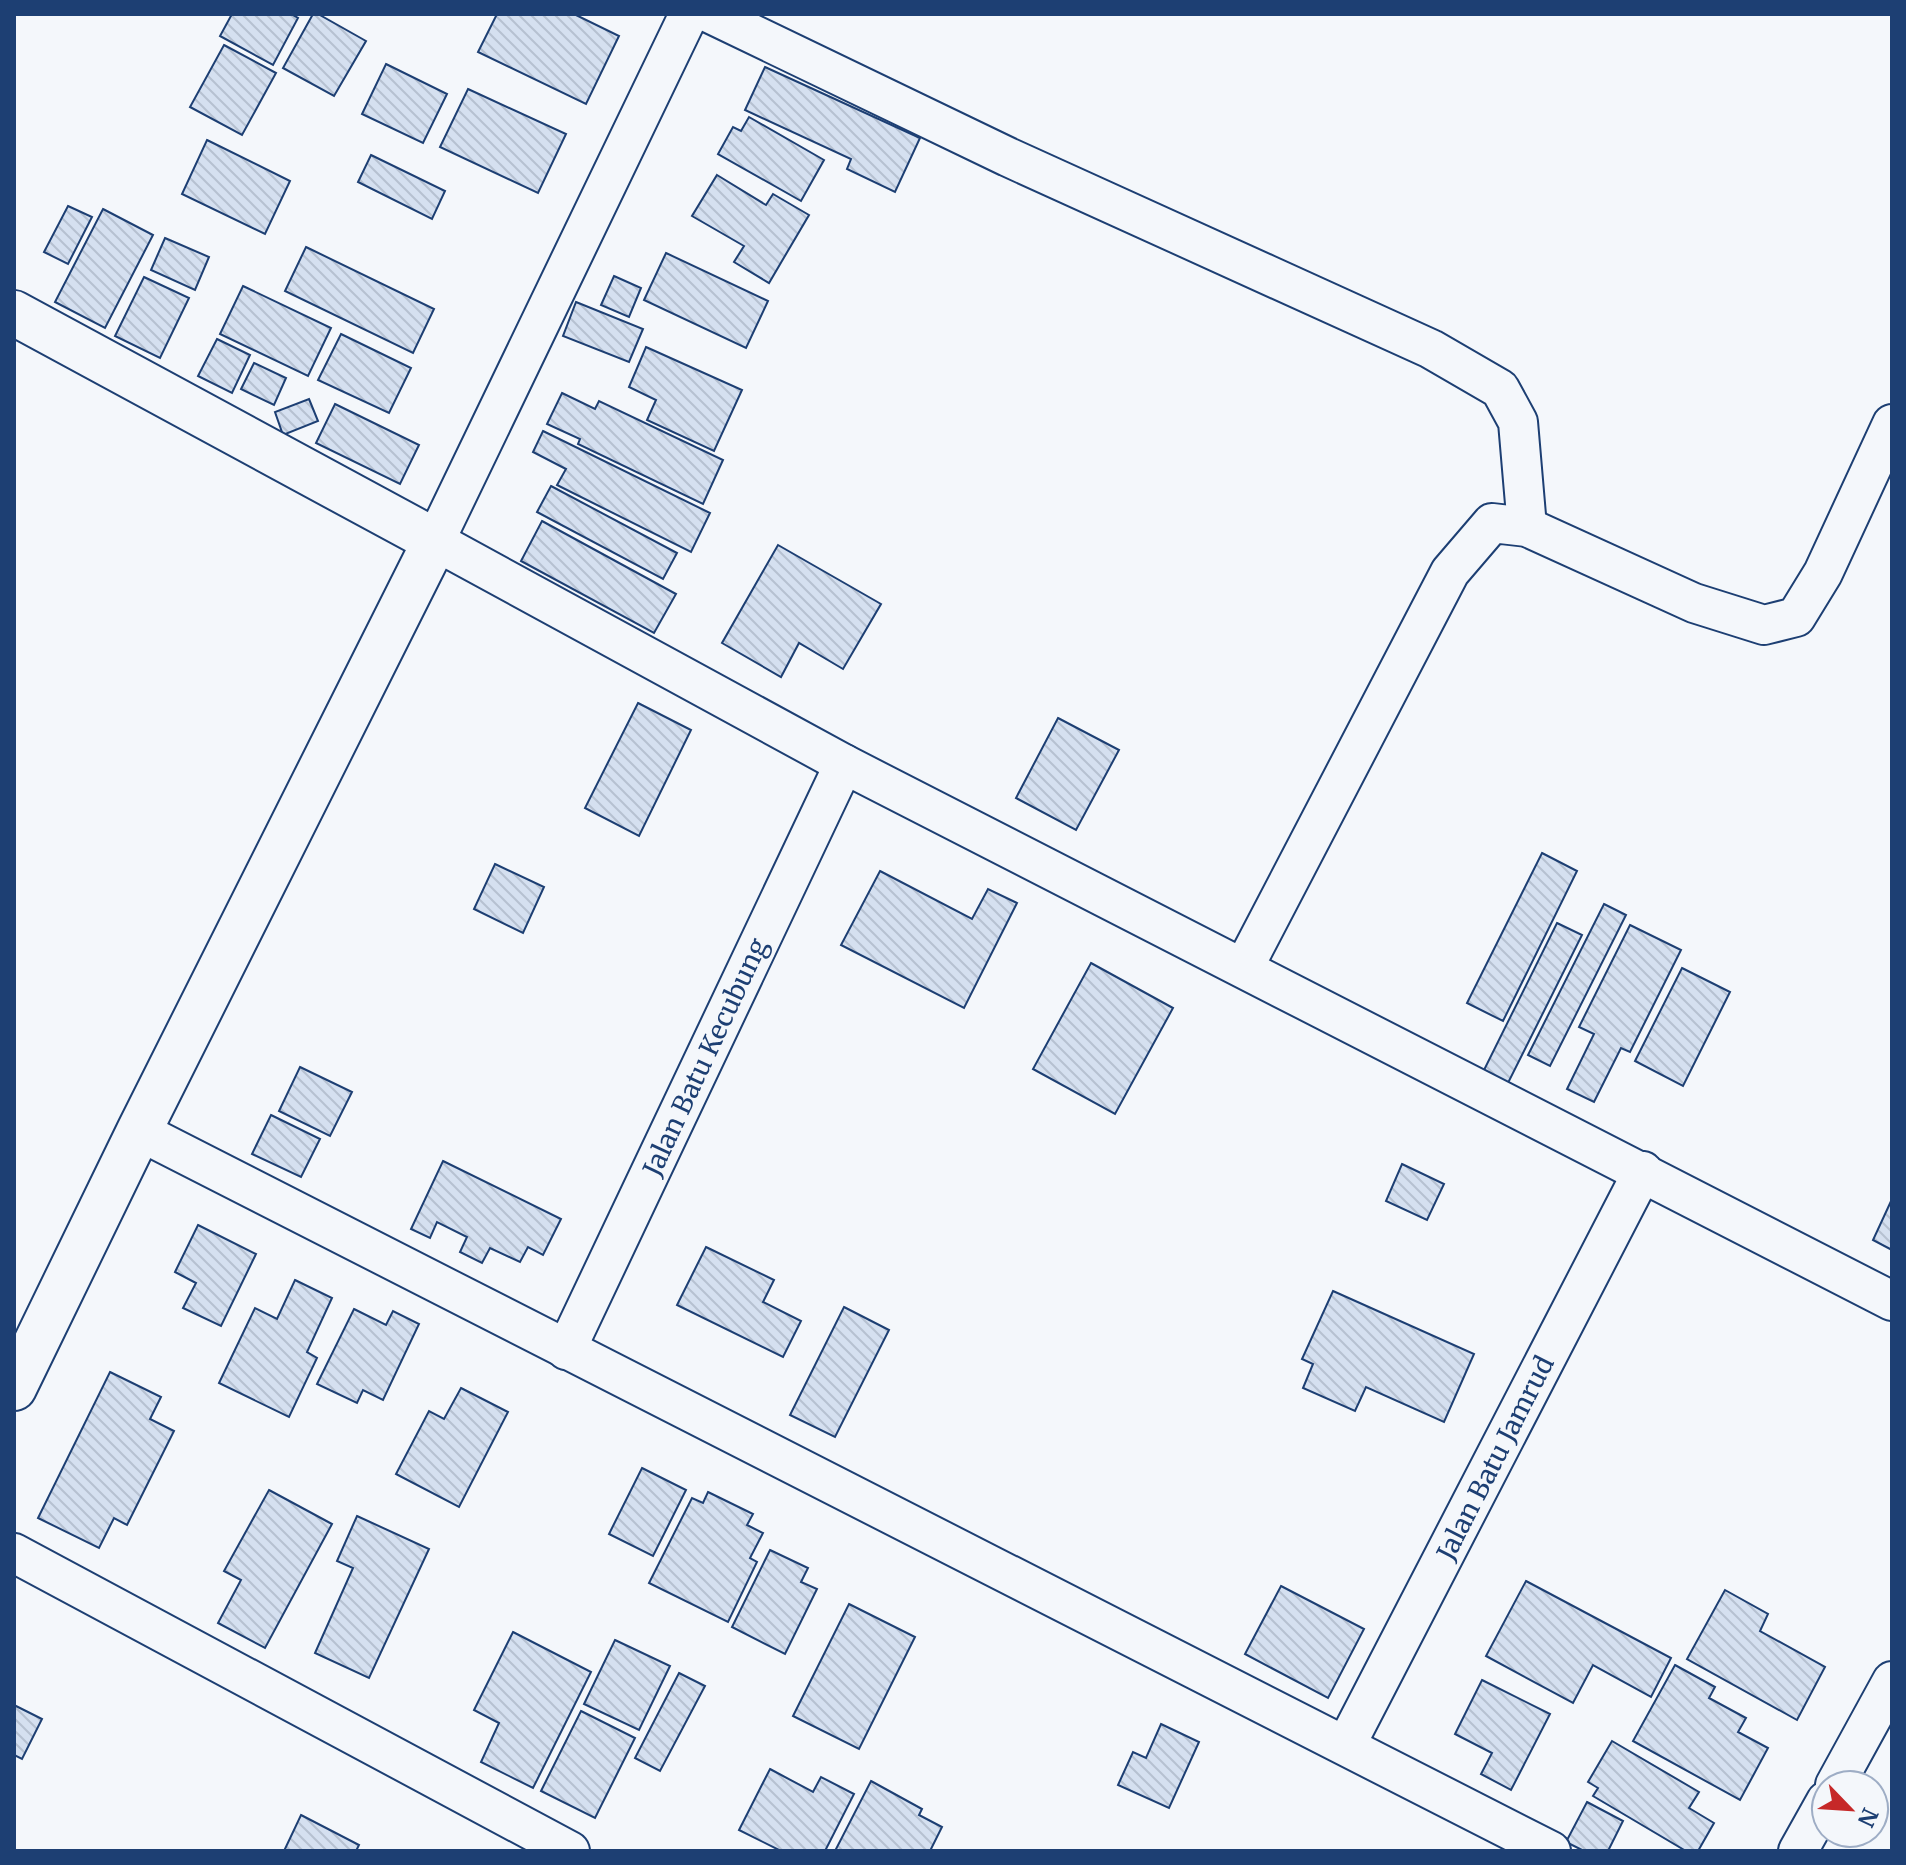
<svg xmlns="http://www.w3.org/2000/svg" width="1906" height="1865" font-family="Merriweather,serif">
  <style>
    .building { fill: url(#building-back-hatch); stroke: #1d3f73; stroke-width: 2 }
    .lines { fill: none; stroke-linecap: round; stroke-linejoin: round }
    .street-casing { stroke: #1d3f73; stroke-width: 42 }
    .secondary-casing { stroke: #1d3f73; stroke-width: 48 }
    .street { stroke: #f4f7fb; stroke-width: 38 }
    .secondary { stroke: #f4f7fb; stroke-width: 44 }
    .labels { text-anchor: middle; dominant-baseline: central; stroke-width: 6; stroke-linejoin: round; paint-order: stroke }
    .street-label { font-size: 26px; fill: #1d3f73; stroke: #f4f7fb }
  </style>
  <defs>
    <pattern id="building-back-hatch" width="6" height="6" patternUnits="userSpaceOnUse" patternTransform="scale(2)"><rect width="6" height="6" fill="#d5e0f0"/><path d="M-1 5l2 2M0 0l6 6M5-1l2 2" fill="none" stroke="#b6c1d1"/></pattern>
  </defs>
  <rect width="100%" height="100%" fill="#f4f7fb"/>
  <g class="building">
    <path d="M232,14h59l7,4 -25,47 -53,-29z"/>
    <path d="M313,14h5l48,27 -32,55 -51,-28z"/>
    <path d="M497,14h77l45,22 -33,68 -108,-52z"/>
    <path d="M224,45l52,28 -34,62 -52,-28z"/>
    <path d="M386,64l61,30 -24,49 -61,-29z"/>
    <path d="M765,67l155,71 -25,54 -48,-23 4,-10 -106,-49z"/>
    <path d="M468,89l98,45 -28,59 -98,-46z"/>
    <path d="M749,117l75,43 -23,41 -83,-47 15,-27 8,4z"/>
    <path d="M207,140l83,41 -25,53 -83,-40z"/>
    <path d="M371,155l74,36 -13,28 -74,-37z"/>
    <path d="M717,175l49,30 7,-11 36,21 -40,68 -35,-21 10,-16 -52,-30z"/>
    <path d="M68,206l24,11 -24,47 -24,-12z"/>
    <path d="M103,209l50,26 -48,93 -50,-26z"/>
    <path d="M165,238l44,19 -14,33 -44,-20z"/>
    <path d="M306,247l128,62 -21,44 -128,-62z"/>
    <path d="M666,253l102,48 -22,47 -102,-48z"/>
    <path d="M614,276l27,12 -12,29 -28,-12z"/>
    <path d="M144,277l45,21 -29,60 -45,-22z"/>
    <path d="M243,286l88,42 -23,48 -88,-42z"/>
    <path d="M576,302l67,27 -14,33 -66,-26z"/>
    <path d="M341,334l70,34 -22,45 -71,-33z"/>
    <path d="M217,339l33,16 -18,38 -34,-17z"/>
    <path d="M646,347l96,43 -28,61 -67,-31 9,-20 -27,-13z"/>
    <path d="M254,363l32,15 -12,27 -33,-16z"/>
    <path d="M562,393l33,16 4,-8 124,59 -20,44 -125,-60 2,-5 -33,-15z"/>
    <path d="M309,399l9,22 -35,14 -8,-23z"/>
    <path d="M335,404l84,41 -19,39 -84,-41z"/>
    <path d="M543,431l167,82 -19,39 -134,-67 9,-16 -33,-17z"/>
    <path d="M551,486l126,67 -14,26 -126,-67z"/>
    <path d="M542,521l134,73 -22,39 -133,-72z"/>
    <path d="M778,545l103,59 -38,65 -44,-26 -18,34 -59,-34z"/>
    <path d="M638,703l53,27 -52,106 -54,-28z"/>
    <path d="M1058,718l61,32 -43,80 -60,-32z"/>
    <path d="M1542,853l35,18 -74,150 -36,-18z"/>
    <path d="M495,864l49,23 -21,46 -49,-24z"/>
    <path d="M880,871l92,48 16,-30 29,14 -53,105 -123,-63z"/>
    <path d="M1604,904l22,11 -76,151 -22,-11z"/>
    <path d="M1557,923l25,12 -75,150 -24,-13z"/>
    <path d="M1630,925l51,25 -51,102 -9,-4 -27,54 -27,-13 27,-55 -15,-7z"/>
    <path d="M1091,963l82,45 -58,106 -82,-45z"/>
    <path d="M1682,968l48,24 -47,94 -48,-25z"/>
    <path d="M300,1067l52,25 -22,44 -51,-25z"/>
    <path d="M271,1115l49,24 -19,38 -49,-23z"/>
    <path d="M443,1161l118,58 -18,36 -15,-8 -8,15 -30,-14 -8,15 -22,-11 7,-15 -30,-15 -7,16 -19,-9z"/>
    <path d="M1402,1164l42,20 -17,36 -41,-19z"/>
    <path d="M1892,1199v51l-19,-10z"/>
    <path d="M198,1225l58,29 -35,72 -38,-18 13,-25 -21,-11z"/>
    <path d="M706,1247l68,33 -11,22 38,19 -18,36 -106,-52z"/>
    <path d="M295,1280l37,18 -25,54 10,6 -28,59 -70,-34 36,-75 22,11z"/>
    <path d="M1333,1291l141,63 -30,68 -78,-35 -11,24 -52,-23 10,-24 -11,-5z"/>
    <path d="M844,1307l45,23 -54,107 -45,-22z"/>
    <path d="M354,1309l32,16 7,-14 26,13 -36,76 -20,-10 -6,13 -40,-19z"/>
    <path d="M110,1372l51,25 -11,22 24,12 -47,94 -13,-7 -15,30 -61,-30z"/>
    <path d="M461,1388l47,24 -49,95 -63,-33 33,-63 15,8z"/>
    <path d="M642,1468l44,22 -33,66 -44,-22z"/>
    <path d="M269,1490l63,34 -67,124 -47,-25 23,-43 -17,-9z"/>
    <path d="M708,1492l45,22 -6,11 16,8 -13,25 7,4 -29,60 -79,-39 43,-85 11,5z"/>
    <path d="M357,1516l72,33 -60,129 -54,-25 38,-85 -16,-7z"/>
    <path d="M770,1550l38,18 -7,14 16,7 -32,65 -53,-27z"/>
    <path d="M1526,1581l145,77 -20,39 -58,-32 -20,38 -87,-47z"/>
    <path d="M1281,1586l83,43 -36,69 -83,-44z"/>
    <path d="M1725,1590l43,24 -8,17 65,36 -28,53 -110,-61z"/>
    <path d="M849,1604l66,33 -56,112 -66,-33z"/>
    <path d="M513,1632l78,40 -58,116 -52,-26 18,-39 -25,-13z"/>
    <path d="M615,1640l55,26 -31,64 -55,-26z"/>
    <path d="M1675,1665l40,22 -6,11 37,20 -8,14 30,16 -28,52 -107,-59z"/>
    <path d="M679,1673l26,13 -45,85 -25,-13z"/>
    <path d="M1482,1680l68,34 -39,76 -30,-16 11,-21 -37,-19z"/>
    <path d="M14,1705l28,14 -20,40 -8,-4z"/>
    <path d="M581,1711l54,27 -40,80 -54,-27z"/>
    <path d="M1161,1724l38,18 -30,66 -51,-23 15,-33 13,6z"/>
    <path d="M1612,1741l87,51 -10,16 25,15 -16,28h-12l-93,-55 5,-8 -10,-6z"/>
    <path d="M770,1769l43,23 8,-15 33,17 -29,57h-44l-42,-21z"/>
    <path d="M871,1781l51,28 -3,6 23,12 -12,24h-95z"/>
    <path d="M1587,1802l36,19 -15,30h-24l-18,-9z"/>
    <path d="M301,1815l58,30 -3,6h-72z"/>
  </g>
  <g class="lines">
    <defs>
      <g id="street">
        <path d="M689,14l-254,527 409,223 1048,537"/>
        <path d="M711,14l297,143 423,192 69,40 18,33 9,105"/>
        <path d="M1244,967l206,-395 42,-49 35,4 167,76 70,22 32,-8 27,-44 69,-149"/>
        <path d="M139,1131l1412,720"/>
        <path d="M566,1350l278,-586"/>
        <path d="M14,1553l556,298"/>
        <path d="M1346,1745l297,-574"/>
        <path d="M1835,1785l57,-104"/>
        <path d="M1798,1851l28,-50"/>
      </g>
      <path id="secondary" d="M14,313l421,228 -296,590 -125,257"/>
    </defs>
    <use href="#street" class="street-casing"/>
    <use href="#secondary" class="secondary-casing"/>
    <use href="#street" class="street"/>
    <use href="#secondary" class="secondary"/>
  </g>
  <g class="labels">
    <g class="street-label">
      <text transform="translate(705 1057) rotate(-65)">Jalan Batu Kecubung</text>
      <text transform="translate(1495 1458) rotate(-63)">Jalan Batu Jamrud</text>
    </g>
  </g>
  <rect width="1906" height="1865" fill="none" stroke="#1d3f73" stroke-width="32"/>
  <g transform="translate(1850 1809) rotate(115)"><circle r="38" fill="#f4f7fb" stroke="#9eadc5" stroke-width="2"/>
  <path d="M0-6L14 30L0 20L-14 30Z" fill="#c62828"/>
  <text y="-12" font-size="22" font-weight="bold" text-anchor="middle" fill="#1d3f73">N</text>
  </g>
</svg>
